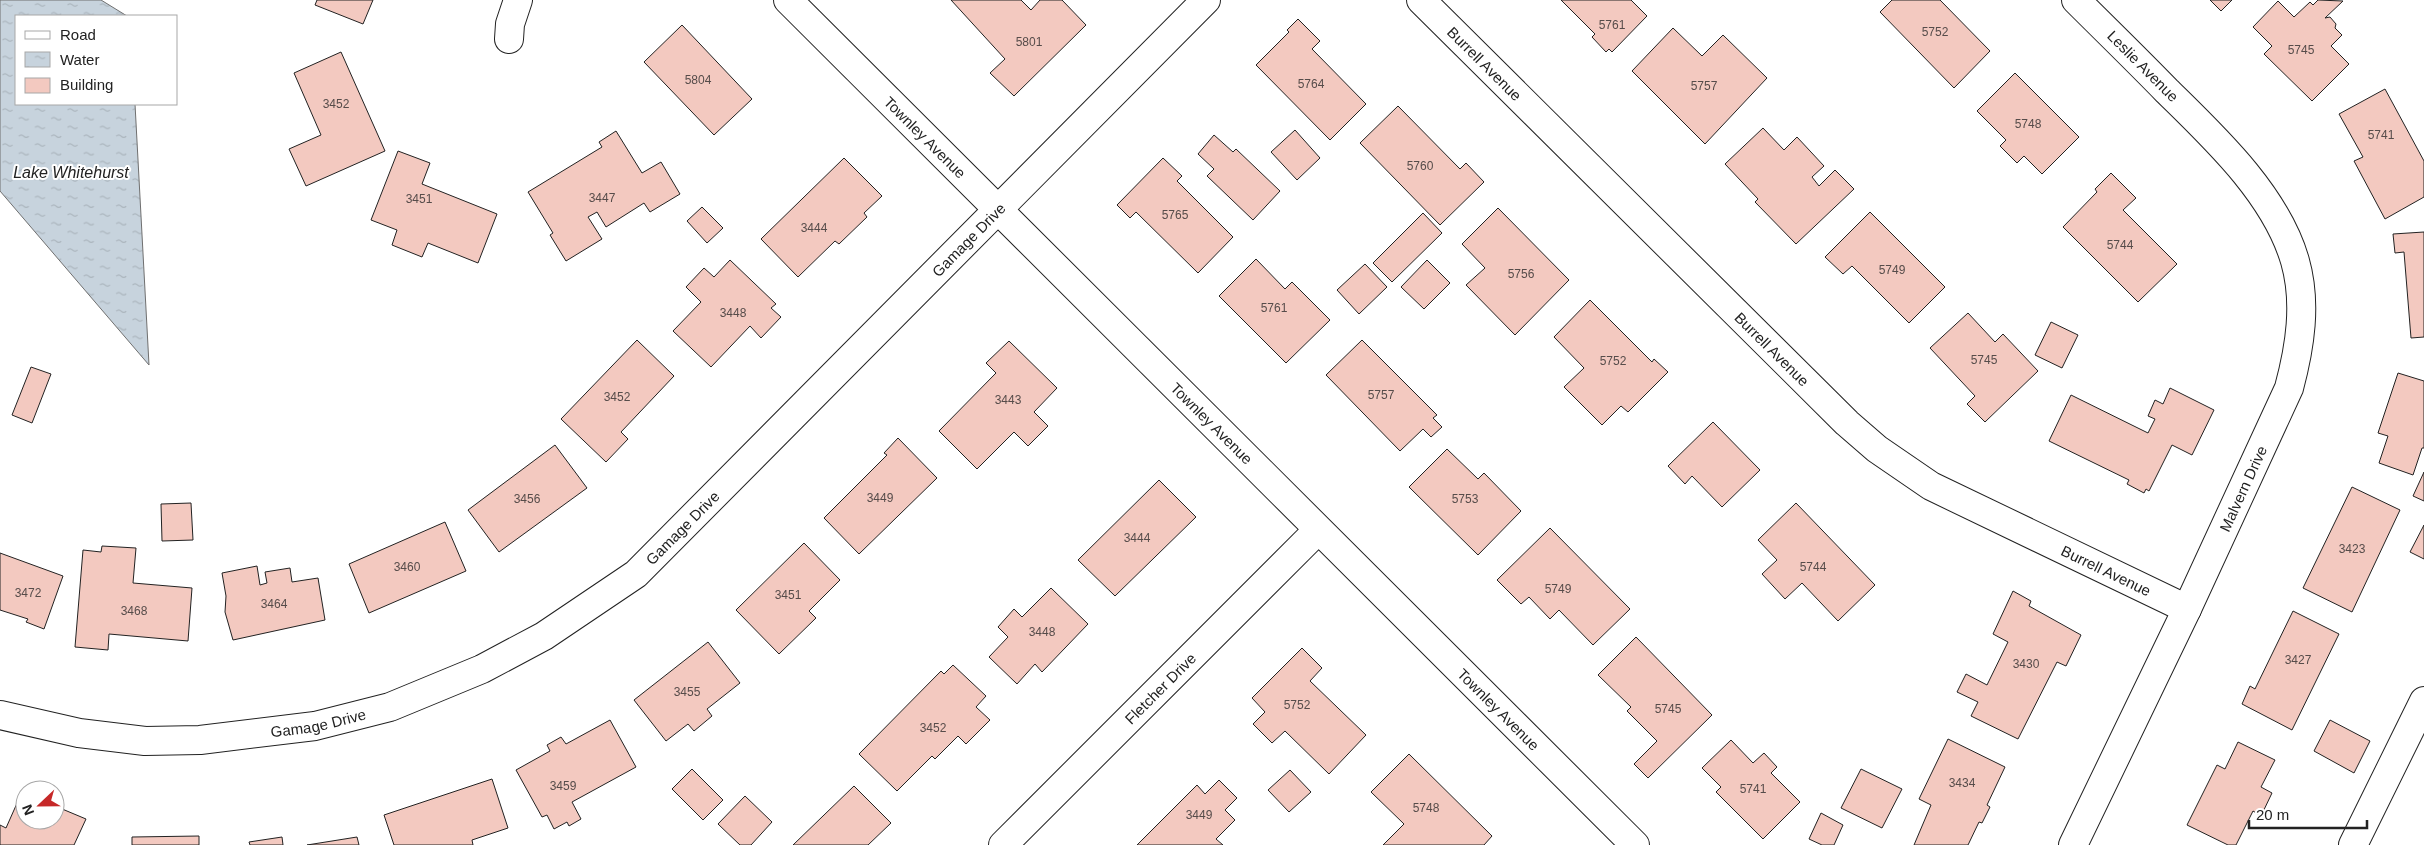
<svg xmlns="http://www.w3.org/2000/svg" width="2424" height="845" font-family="Arial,sans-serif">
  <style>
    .water { fill: url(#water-ripples); stroke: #6f6f6f }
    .building { fill: #f3c9c0; stroke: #222 }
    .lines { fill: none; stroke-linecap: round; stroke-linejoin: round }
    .minor-casing { stroke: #222; stroke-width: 30 }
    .minor { stroke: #fff; stroke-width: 28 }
    .labels { text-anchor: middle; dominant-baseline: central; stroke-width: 4; stroke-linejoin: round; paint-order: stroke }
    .number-label { font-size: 12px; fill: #564c4a }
    .street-label { font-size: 15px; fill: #222; stroke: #fff }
    .water-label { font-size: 16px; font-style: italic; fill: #222; stroke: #fff }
  </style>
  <defs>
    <pattern id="water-ripples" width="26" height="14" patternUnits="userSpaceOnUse" patternTransform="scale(1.25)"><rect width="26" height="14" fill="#c7d3dd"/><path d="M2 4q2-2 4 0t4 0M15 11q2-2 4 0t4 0" fill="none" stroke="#abb5bd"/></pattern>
  </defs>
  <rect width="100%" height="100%" fill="#fff"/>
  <path class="water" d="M0,0h101l26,16h-111v88h119l14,261 -149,-174z"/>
  <g class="building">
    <path d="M317,0h56l-10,24 -48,-19z"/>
    <path d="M951,0h70l10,10 9,-10h22l24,25 -72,71 -24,-23 15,-14z"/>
    <path d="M1561,0h70l16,16 -35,36 -3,-3 -3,3 -14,-15 3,-3z"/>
    <path d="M1892,0h48l50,51 -36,37 -74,-76z"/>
    <path d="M2210,0h22l-11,11z"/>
    <path d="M2318,0l25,1 -18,17 5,-1 6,7 -1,4 7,7 -11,11 18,18 -37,37 -48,-47 8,-8 -19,-19 25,-26 16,16 16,-15 3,3z"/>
    <path d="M1298,19l22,22 -8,8 54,55 -36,36 -74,-75 33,-33 -2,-2z"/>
    <path d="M682,25l70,74 -38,36 -70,-73z"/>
    <path d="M1673,28l29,28 21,-21 44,43 -62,66 -73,-73z"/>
    <path d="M341,52l44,99 -79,35 -17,-37 32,-14 -27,-62z"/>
    <path d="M2015,73l64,64 -37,37 -18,-18 -7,7 -17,-17 6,-6 -29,-29z"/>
    <path d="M2385,89l39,72v36l-39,22 -31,-58 9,-4 -24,-43z"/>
    <path d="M1398,106l62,63 6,-6 18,19 -44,43 -80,-82z"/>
    <path d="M1763,128l21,22 13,-13 27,29 -12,11 7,9 16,-16 19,19 -58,55 -41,-42 3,-3 -33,-35z"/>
    <path d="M1295,130l25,28 -23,22 -26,-28z"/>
    <path d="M616,131l26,42 19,-11 19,32 -30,18 -6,-9 -38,24 -9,-15 -9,5 14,22 -36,22 -16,-26 3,-2 -25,-41 74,-45 -3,-5z"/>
    <path d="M1214,135l19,17 3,-3 44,42 -27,29 -46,-44 7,-7 -16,-15z"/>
    <path d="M398,151l32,12 -8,21 75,30 -19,49 -50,-20 -6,14 -30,-12 5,-15 -26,-10z"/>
    <path d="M844,158l38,38 -18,17 3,4 -28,27 -4,-3 -37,36 -37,-38z"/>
    <path d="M1163,158l19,18 -5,5 56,56 -35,36 -62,-61 -6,6 -13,-13z"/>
    <path d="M2111,173l25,25 -13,12 54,54 -39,38 -75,-75 34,-35 -2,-3z"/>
    <path d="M702,207l21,21 -16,15 -20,-22z"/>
    <path d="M1498,208l71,72 -54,55 -49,-50 19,-17 -23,-24z"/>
    <path d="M1870,212l75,75 -36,36 -57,-57 -9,8 -18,-17z"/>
    <path d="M1423,213l19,20 -50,49 -19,-19z"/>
    <path d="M2424,232v105l-13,1 -7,-86 -9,1 -2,-19z"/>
    <path d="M1256,259l29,30 7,-7 38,38 -44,43 -67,-67z"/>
    <path d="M730,260l46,44 -5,4 10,9 -20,21 -11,-12 -39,41 -38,-36 28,-29 -15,-15 18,-19 10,9z"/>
    <path d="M1427,260l23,23 -26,26 -23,-22z"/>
    <path d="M1365,264l22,23 -28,27 -22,-24z"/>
    <path d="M1590,300l62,62 2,-3 14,13 -40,40 -7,-6 -19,19 -38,-38 20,-19 -30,-31z"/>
    <path d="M1968,313l27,29 8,-8 35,37 -53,51 -18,-18 8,-8 -45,-48z"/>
    <path d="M2051,322l27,13 -16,33 -27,-13z"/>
    <path d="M637,340l37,36 -53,56 7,7 -22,23 -45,-43z"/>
    <path d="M1362,340l75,75 -4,3 9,9 -11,10 -8,-8 -23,22 -74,-76z"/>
    <path d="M1009,341l48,47 -23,24 14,14 -20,20 -14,-14 -37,37 -38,-38 57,-58 -10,-10z"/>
    <path d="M31,367l20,7 -19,49 -20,-8z"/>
    <path d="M2398,373l26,8v67h-2l-9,27 -34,-12 9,-27 -10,-3z"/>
    <path d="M2170,388l44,22 -22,45 -20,-10 -23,46 -3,-2 -2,4 -17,-9 2,-4 -80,-39 22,-46 77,38 7,-14 -7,-3 7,-16 8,4z"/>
    <path d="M1713,422l47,48 -38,37 -30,-31 -7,8 -17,-18z"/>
    <path d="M898,438l39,40 -78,76 -35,-36 63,-63 -3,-2z"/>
    <path d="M555,445l32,43 -88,64 -31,-42z"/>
    <path d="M1447,449l31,30 6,-6 37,38 -43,44 -69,-68z"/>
    <path d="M2424,472v29l-11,-5z"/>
    <path d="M1159,480l37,37 -81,79 -37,-36z"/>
    <path d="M2352,487l48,23 -48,102 -49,-24z"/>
    <path d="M191,503l2,37 -31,1 -1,-37z"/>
    <path d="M1796,503l79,82 -37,36 -36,-38 -17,16 -23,-25 15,-14 -19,-20z"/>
    <path d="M445,522l21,49 -97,42 -20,-49z"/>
    <path d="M2424,525v34l-14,-7z"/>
    <path d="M1550,528l80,81 -37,36 -34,-35 -9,9 -21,-22 -8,7 -24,-24z"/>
    <path d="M804,543l36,37 -31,31 7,7 -37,36 -43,-44z"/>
    <path d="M102,546l34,2 -3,35 59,5 -4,53 -79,-7 -1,16 -33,-3 8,-97 18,2z"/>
    <path d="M0,553l63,23 -19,53 -18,-7 2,-3 -28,-9z"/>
    <path d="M257,566l3,19 7,-2 -2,-11 25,-4 2,14 26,-4 7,42 -92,20 -8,-28 1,-16 -4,-23z"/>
    <path d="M1051,588l37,36 -46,48 -7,-8 -18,20 -28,-27 19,-20 -10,-10 16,-18 8,8z"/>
    <path d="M2013,591l18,10 -2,5 52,29 -15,31 -9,-4 -39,77 -47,-23 7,-14 -21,-10 9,-18 21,11 21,-43 -15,-8z"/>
    <path d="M2293,611l46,23 -47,96 -50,-26 8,-18 5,3z"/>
    <path d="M1636,637l76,78 -64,63 -14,-14 23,-23 -30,-30 4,-4 -33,-32z"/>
    <path d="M708,642l32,41 -33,26 5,7 -18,15 -6,-7 -22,17 -32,-41z"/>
    <path d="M1302,648l20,20 -12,13 56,54 -37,39 -44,-43 -13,12 -19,-19 12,-12 -13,-14z"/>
    <path d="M953,665l33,31 -10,11 14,13 -24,24 -8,-8 -23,23 -3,-3 -35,35 -38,-37 82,-83 3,3z"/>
    <path d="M610,720l26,47 -64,35 9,17 -12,7 -2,-4 -13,7 -7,-14 -5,2 -26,-47 34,-19 -3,-6 14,-8 5,7z"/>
    <path d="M2330,720l40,21 -16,32 -40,-22z"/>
    <path d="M1948,739l57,28 -18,38 3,2 -8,16 -3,-1 -11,23h-54l17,-40 -12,-6z"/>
    <path d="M1731,740l22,23 11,-10 13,14 -6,6 29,29 -37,37 -47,-47 5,-5 -19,-19z"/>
    <path d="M2238,742l37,18 -14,27 11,6 -11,23 -8,-5 -17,34h-8l-41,-20 30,-60 8,4z"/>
    <path d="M1409,754l83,82 -8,9h-101l21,-21 -33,-32z"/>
    <path d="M692,769l31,31 -20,20 -31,-31z"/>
    <path d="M1861,769l41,20 -20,39 -41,-20z"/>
    <path d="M1290,770l21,22 -22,20 -21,-22z"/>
    <path d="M492,779l16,49 -36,12 1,5h-79l-10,-30z"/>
    <path d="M1219,780l18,18 -12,12 10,10 -19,19 7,6h-86l60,-60 8,9z"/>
    <path d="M854,786l37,37 -23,22h-75z"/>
    <path d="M22,792l3,1v27h30v-14l31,13 -12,26h-74v-20l6,3z"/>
    <path d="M745,796l27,26 -21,23h-11l-22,-21z"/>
    <path d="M1821,813l22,12 -9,20h-12l-13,-6z"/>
    <path d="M199,836v9h-67v-8z"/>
    <path d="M282,837l1,8h-33l-1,-3z"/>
    <path d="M357,837l2,8h-52z"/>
  </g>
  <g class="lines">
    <defs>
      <g id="minor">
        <path id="s1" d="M788,0l847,845"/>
        <path id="s2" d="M1421,0l426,423 30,26 54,37 256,123"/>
        <path d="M509,39l1,-15 8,-24"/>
        <path id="s3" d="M0,715l79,18 66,8 55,-1 115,-14 75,-19 92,-38 62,-33 92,-62 570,-574"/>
        <path id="s4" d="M1003,845l315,-315"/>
        <path id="s5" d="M2073,845l114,-236 102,-221c11,-41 18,-85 6,-127 -19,-66 -80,-123 -128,-170 -30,-31 -61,-61 -91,-91"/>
        <path d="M2353,845l71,-144"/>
      </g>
    </defs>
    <use href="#minor" class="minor-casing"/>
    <use href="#minor" class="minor"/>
  </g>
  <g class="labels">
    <g class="number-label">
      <text x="1612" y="25">5761</text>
      <text x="1935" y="32">5752</text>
      <text x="1029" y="42">5801</text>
      <text x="2301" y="50">5745</text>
      <text x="698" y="80">5804</text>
      <text x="1311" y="84">5764</text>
      <text x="1704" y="86">5757</text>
      <text x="336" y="104">3452</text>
      <text x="2028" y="124">5748</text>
      <text x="2381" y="135">5741</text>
      <text x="1420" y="166">5760</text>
      <text x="602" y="198">3447</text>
      <text x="419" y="199">3451</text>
      <text x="1175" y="215">5765</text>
      <text x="814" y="228">3444</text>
      <text x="2120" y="245">5744</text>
      <text x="1892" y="270">5749</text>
      <text x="1521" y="274">5756</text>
      <text x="1274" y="308">5761</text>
      <text x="733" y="313">3448</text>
      <text x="1984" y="360">5745</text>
      <text x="1613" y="361">5752</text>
      <text x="1381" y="395">5757</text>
      <text x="617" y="397">3452</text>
      <text x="1008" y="400">3443</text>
      <text x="880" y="498">3449</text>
      <text x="527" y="499">3456</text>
      <text x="1465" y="499">5753</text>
      <text x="1137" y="538">3444</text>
      <text x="2352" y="549">3423</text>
      <text x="407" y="567">3460</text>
      <text x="1813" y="567">5744</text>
      <text x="1558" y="589">5749</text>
      <text x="28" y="593">3472</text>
      <text x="788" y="595">3451</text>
      <text x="274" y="604">3464</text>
      <text x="134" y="611">3468</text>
      <text x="1042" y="632">3448</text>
      <text x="2298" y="660">3427</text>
      <text x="2026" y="664">3430</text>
      <text x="687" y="692">3455</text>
      <text x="1297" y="705">5752</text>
      <text x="1668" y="709">5745</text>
      <text x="933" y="728">3452</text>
      <text x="1962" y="783">3434</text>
      <text x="563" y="786">3459</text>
      <text x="1753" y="789">5741</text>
      <text x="1426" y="808">5748</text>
      <text x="1199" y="815">3449</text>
    </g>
    <g class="street-label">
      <text stroke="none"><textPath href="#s2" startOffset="90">Burrell Avenue</textPath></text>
      <text transform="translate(2143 66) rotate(45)">Leslie Avenue</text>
      <text stroke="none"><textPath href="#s1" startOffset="194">Townley Avenue</textPath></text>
      <text stroke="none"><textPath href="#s3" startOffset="1148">Gamage Drive</textPath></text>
      <text stroke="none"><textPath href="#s2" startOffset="495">Burrell Avenue</textPath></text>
      <text stroke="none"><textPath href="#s1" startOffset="599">Townley Avenue</textPath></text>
      <text stroke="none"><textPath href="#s5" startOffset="395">Malvern Drive</textPath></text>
      <text stroke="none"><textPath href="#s3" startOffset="742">Gamage Drive</textPath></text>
      <text stroke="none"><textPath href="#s2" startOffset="900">Burrell Avenue</textPath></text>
      <text stroke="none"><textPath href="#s4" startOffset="222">Fletcher Drive</textPath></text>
      <text stroke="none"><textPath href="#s1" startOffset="1004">Townley Avenue</textPath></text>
      <text stroke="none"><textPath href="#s3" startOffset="322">Gamage Drive</textPath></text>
    </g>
    <g class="water-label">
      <text x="71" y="172">Lake Whitehurst</text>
    </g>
  </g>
  <rect x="15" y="15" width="162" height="90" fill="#ffffff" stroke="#a7a7a7"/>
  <rect x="25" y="31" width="25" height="8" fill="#ffffff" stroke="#a7a7a7"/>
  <text x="60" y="40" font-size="15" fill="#222222">Road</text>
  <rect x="25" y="52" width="25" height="15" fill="url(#water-ripples)" stroke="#a7a7a7"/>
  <text x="60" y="65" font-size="15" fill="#222222">Water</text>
  <rect x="25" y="78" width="25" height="15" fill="#f3c9c0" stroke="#a7a7a7"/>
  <text x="60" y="90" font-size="15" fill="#222222">Building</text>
  <g transform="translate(40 805) rotate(248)"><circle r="24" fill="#ffffff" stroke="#a7a7a7"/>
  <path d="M0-4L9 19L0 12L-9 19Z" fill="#c62828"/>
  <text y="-8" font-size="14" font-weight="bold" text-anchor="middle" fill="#222222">N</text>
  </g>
  <path d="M2249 820v8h118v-8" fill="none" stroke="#222222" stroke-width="2.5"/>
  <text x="2256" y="820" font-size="15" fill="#222222" stroke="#ffffff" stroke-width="4" paint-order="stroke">20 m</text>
</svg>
